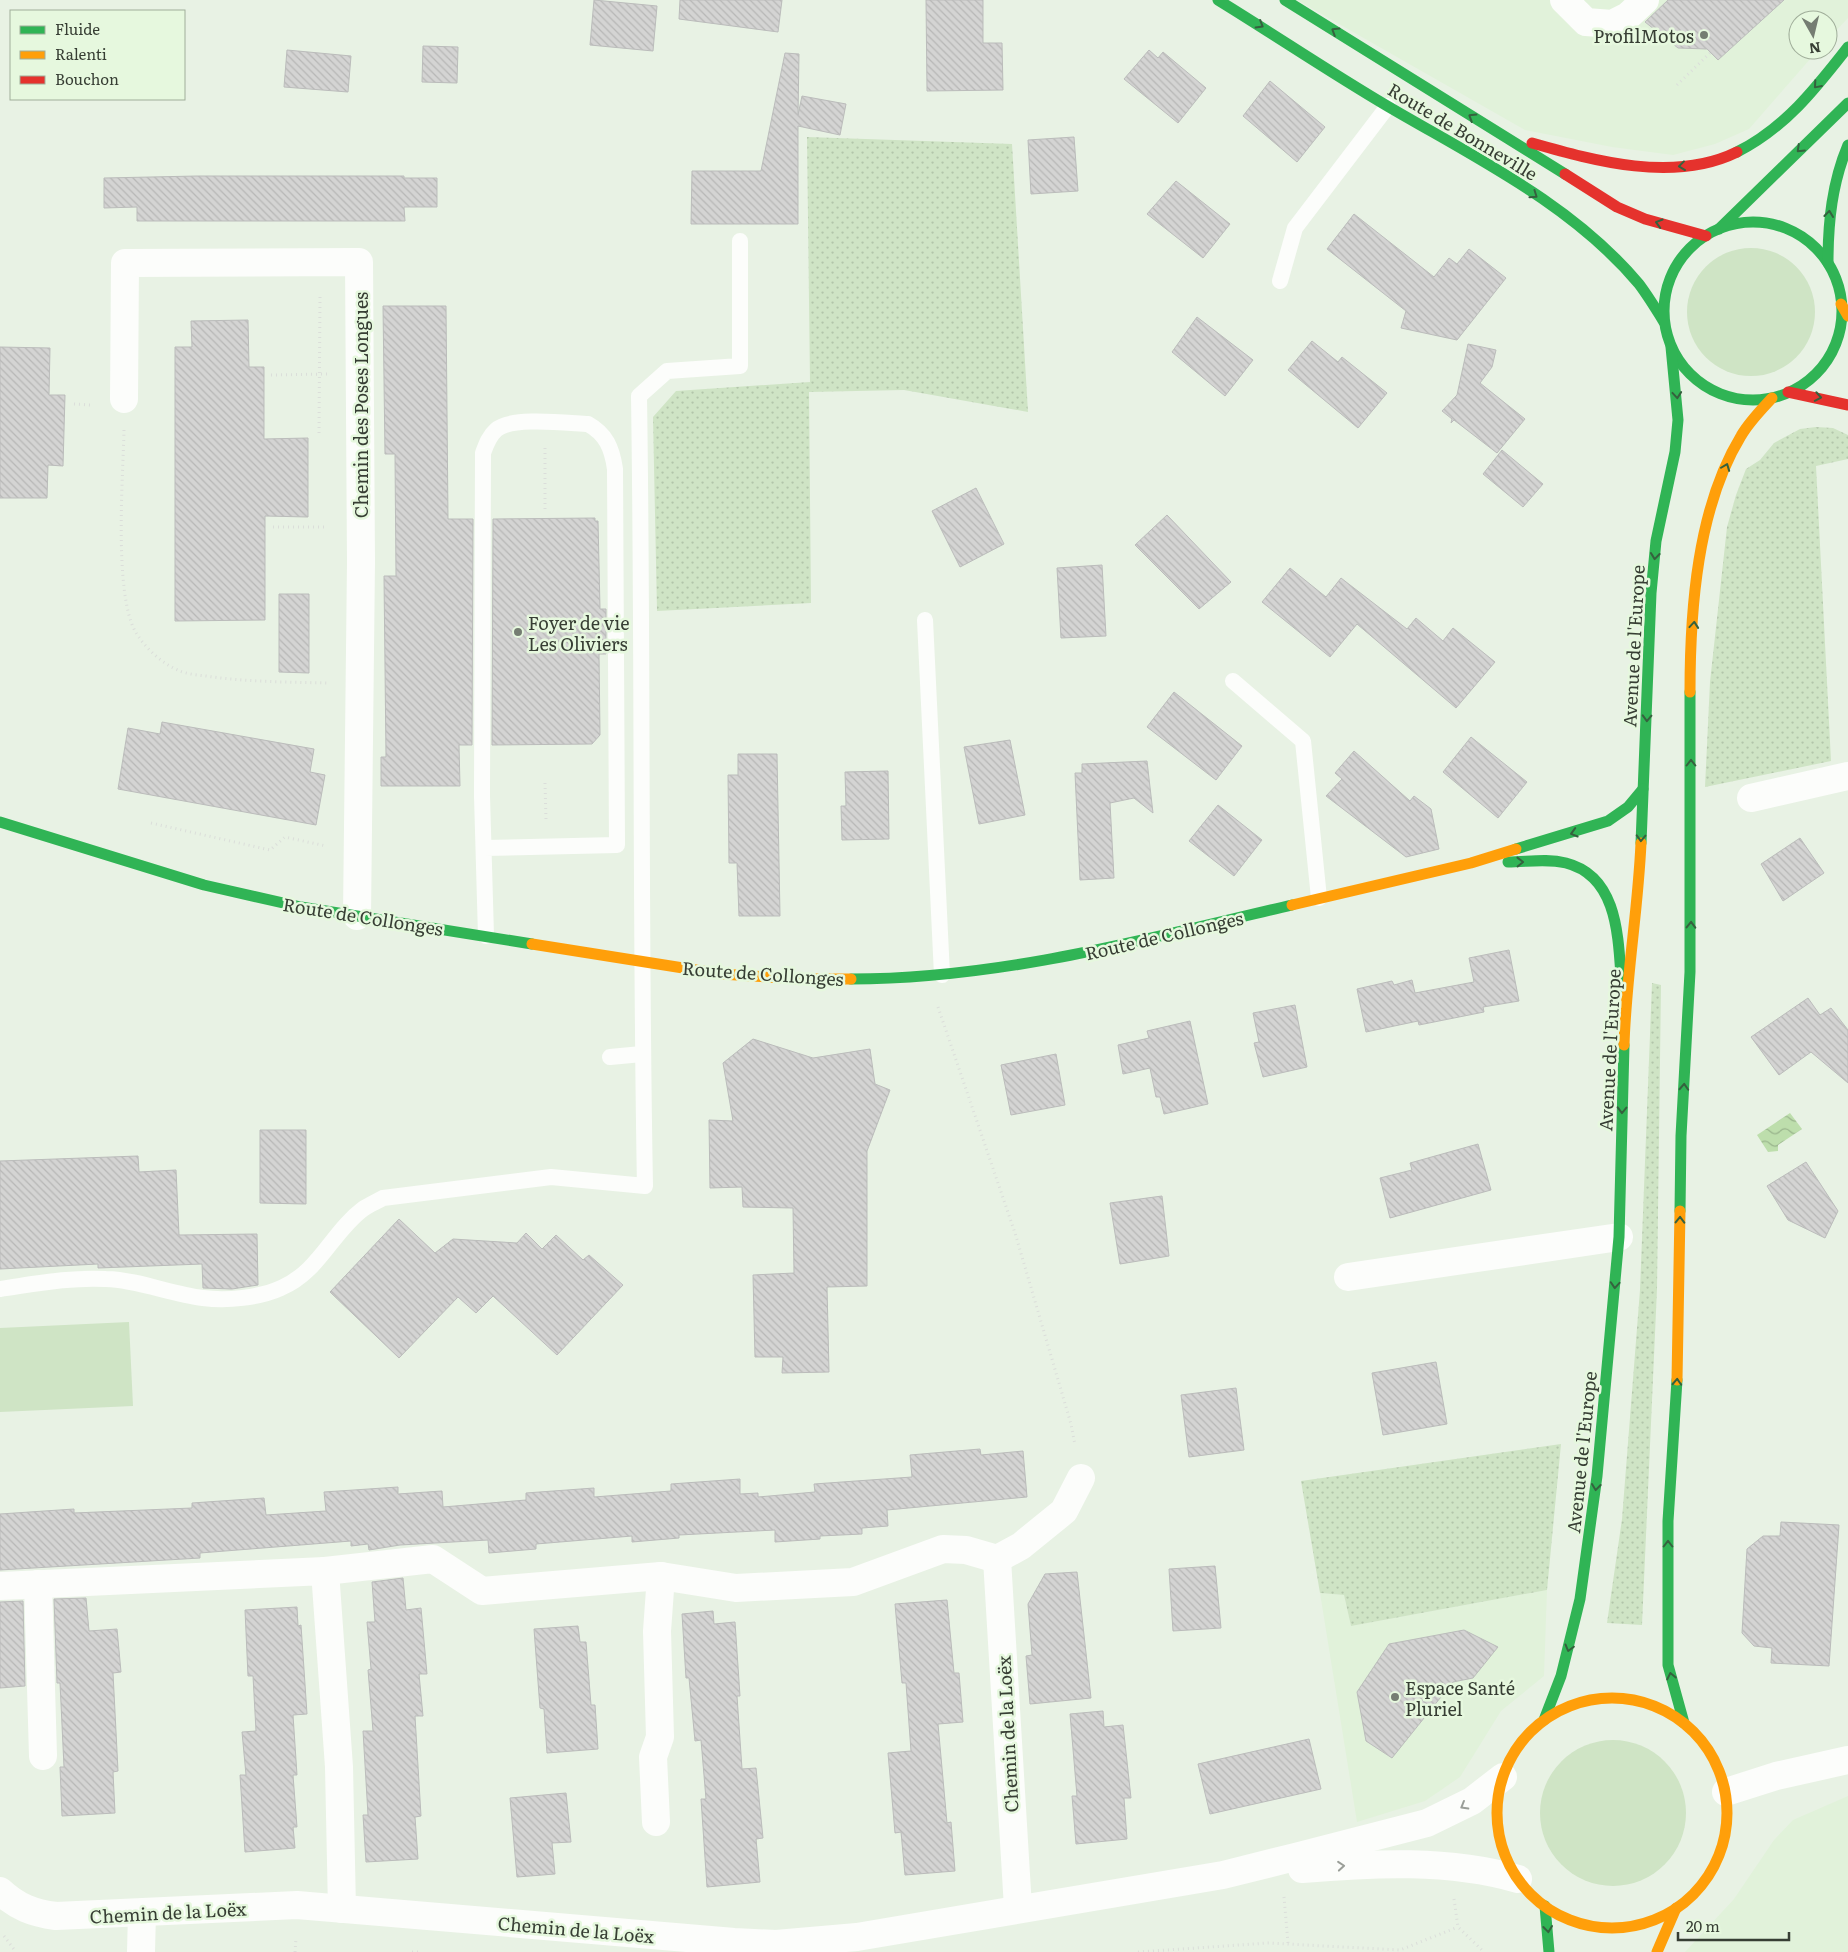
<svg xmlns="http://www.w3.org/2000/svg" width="1848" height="1952" font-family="Literata,serif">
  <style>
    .built { fill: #e1f2da }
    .grass { fill: url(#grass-dots) }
    .garden { fill: #cfe4c5 }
    .water { fill: url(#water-waves) }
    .building { fill: url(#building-back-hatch); stroke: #bbbcbb }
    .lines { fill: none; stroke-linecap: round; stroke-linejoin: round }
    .path { stroke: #dbdeda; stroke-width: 3; stroke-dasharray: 1 4; stroke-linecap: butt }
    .lane { stroke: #fcfdfb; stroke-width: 16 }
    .street { stroke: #fcfdfb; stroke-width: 28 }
    .fast { stroke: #30b455; stroke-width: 11 }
    .slow { stroke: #ff9f0a; stroke-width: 11 }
    .jam { stroke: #e5322d; stroke-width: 11 }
    .oneway { stroke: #35613e }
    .oneway2 { stroke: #9a9e98 }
    .poi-dot { fill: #757d72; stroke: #e6f8de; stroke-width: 2 }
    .labels { text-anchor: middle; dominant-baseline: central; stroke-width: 5; stroke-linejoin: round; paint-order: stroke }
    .poi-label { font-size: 18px; fill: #373e34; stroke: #e6f8de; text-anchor: start }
    .street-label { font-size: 18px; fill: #373e34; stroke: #e6f8de }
  </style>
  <defs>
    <pattern id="grass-dots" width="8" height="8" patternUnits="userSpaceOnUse" patternTransform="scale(1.25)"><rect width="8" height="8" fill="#cfe4c5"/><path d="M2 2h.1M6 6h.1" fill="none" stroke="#b2c5aa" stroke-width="1.8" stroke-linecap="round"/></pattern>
    <pattern id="water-waves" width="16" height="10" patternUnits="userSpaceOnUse" patternTransform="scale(1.25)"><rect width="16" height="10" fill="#bddeac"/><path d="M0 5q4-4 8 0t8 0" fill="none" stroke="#9ab58d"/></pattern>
    <pattern id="building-back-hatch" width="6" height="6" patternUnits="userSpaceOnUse" patternTransform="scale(1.25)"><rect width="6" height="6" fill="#d4d4d3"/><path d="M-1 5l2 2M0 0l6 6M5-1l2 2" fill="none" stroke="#b7b7b6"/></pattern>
  </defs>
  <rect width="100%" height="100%" fill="#e8f2e4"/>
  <g class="built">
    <path d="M1297,0h551v18l-20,21v-19h-30v30h20l-69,79 -34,15 -42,11 -61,-8 -87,-17z"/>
    <path d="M1547,1590l-3,86 -43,35 -41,66 -35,24 -68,21 -37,-229 24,2 7,31z"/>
    <path d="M1848,1796v156h-163l49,-53 40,-59 19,-20z"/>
  </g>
  <g class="grass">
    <path d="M807,137l205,7 16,268 -124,-22 -95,2 2,211 -154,8 -4,-194 23,-26 134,-9z"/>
    <path d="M1816,427l17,1 15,7v24l-32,7 15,295 -126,26 5,-105 17,-155 9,-32 10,-26 14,-9 14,-17 26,-14z"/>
    <path d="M1652,983l9,2 -4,304 -15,336 -35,-2 15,-104 18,-229z"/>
    <path d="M1561,1444l-14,146 -196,36 -7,-31 -24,-2 -19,-112z"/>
  </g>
  <g class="garden">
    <circle cx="1751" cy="312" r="64"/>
    <path d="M129,1322l4,84 -133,6v-84z"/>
    <circle cx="1613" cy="1813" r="73"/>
  </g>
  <path class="water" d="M1790,1113l12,16 -24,16v6l-10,1 -11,-17z"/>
  <g class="building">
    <path d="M594,0l63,6 -4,45 -63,-6z"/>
    <path d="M680,0h102l-4,32 -99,-13z"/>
    <path d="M926,0h57v43h19l1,47 -76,1z"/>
    <path d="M1668,0h116l-66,60 -11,-11 -29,-1 -33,-26z"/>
    <path d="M423,46l35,1 -1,36 -35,-1z"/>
    <path d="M287,50l64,6 -3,36 -64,-5z"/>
    <path d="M1149,50l9,8 5,-6 43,36 -28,35 -54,-44z"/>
    <path d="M785,53l14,1 -1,61 4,-19 44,8 -6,31 -42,-9v98h-107l1,-53h69z"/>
    <path d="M1270,81l55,46 -28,35 -54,-46z"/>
    <path d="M1074,137l4,54 -47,3 -3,-54z"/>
    <path d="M197,176h207v2h33v29h-33l1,14h-268v-14l-33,1v-30z"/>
    <path d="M1176,181l54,43 -27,34 -56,-44z"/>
    <path d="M1354,214l80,63 15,-19 8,6 12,-15 37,29 -49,62 -56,-12 5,-17 -79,-62z"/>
    <path d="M383,306h63l2,213h25l-1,226h-13l1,41h-79v-29h5l-2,-181h12l-1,-122h-10z"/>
    <path d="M1197,317l56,43 -28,36 -53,-44z"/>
    <path d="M248,320l1,47h15v72l44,-1v79l-43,-1v104l-90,1v-274h17l-1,-26z"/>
    <path d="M1312,341l26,21 4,-5 45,36 -29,35 -70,-58z"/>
    <path d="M1468,344l28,6 -4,17 -12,16 45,36 -28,34 -43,-33 -3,3 1,-4 -10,-8 15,-16z"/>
    <path d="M0,347l50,1 -1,47h16l-2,71 -15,-1 -1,33h-47z"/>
    <path d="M1502,450l41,34 -20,23 -40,-33z"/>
    <path d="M976,488l28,56 -44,23 -28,-56z"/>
    <path d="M1167,515l64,67 -32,27 -64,-64z"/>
    <path d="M595,518v3h3l2,88h6v45h-7l1,81 -8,9 -100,1 1,-226z"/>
    <path d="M1102,565l4,71 -45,2 -4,-70z"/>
    <path d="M1290,568l36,29 15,-19 66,51 9,-11 27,23 10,-13 42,34 -39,46 -99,-84 -27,33 -68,-55z"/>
    <path d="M279,594h30v79l-30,-1z"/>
    <path d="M1174,692l68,54 -26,34 -69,-53z"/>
    <path d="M162,722l152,27 -4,23 15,3 -9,50 -198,-36 10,-61 32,6z"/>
    <path d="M1471,737l56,45 -29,36 -55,-46z"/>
    <path d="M1010,740l15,75 -46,9 -15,-77z"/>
    <path d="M1354,751l56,50 4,-5 17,13 8,40 -33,8 -80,-61 16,-17 -7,-6z"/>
    <path d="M738,754h39l3,162h-41l-2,-53h-8l-1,-88h10z"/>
    <path d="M1147,761l6,52 -19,-15 -24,5 4,75 -34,2 -5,-107h7v-9z"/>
    <path d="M888,771l1,68 -47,1 -1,-34h5l-1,-34z"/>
    <path d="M1218,805l44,35 -28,36 -45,-35z"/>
    <path d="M1800,838l24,35 -41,28 -22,-37z"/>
    <path d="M1509,950l10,51 -36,6 1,5 -65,13 -1,-4 -52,11 -9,-43 35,-8 2,4 18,-5 3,13 59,-11 -5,-24z"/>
    <path d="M1808,998l12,17 11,-7 17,22v53l-37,-31 -32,23 -28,-38z"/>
    <path d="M1295,1005l12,62 -44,10 -9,-34 5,-1 -6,-29z"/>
    <path d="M1190,1021l18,83 -44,10 -4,-17h-4l-6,-29 -27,6 -5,-29 31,-7 -2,-7z"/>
    <path d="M753,1039l60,19 57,-9 5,35 15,6 -23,61v135l-40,1 2,85 -47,1 1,-16h-28l-2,-82 41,-2 -1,-65 -50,-1 -1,-20 -32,1 -1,-68 24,1 -10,-58z"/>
    <path d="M1056,1054l9,51 -54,10 -10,-50z"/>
    <path d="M260,1130h46v74l-46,-1z"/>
    <path d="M1478,1144l13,46 -101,28 -10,-40 32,-8 -2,-7z"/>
    <path d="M138,1156l1,16 37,-2 3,65 78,-1 1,51 -26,4 -29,-1 -1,-24 -104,4v-4l-98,5v-108z"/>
    <path d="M1806,1162l32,49 -13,27 -37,-18 -21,-34z"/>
    <path d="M1162,1196l7,60 -49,8 -10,-61z"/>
    <path d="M399,1219l36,34 18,-14 64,4 9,-10 16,16 14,-14 27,25 6,-5 34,30 -66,70 -64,-59 -17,17 -18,-16 -59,61 -69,-66z"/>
    <path d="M1436,1362l11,62 -64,11 -11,-62z"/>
    <path d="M1236,1388l8,62 -55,7 -8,-62z"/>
    <path d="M980,1449l1,6 42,-4 4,46 -140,13 1,16 -26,2v6l-42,2v3l-45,3v-12l-96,5v3l-47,4v-6l-96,8v5l-47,4 -1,-13 -88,5 -31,5 -1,-6 -17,2v-5l-151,12v5l-200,12v-56l74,-5v4l118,-5v-5l72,-5 2,17 60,-4 -2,-19 74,-5v7l44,-3 1,16 83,-7v-7l68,-5v9l77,-6v-7l69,-5v15l18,-1v4l57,-5 -1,-8 98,-7 -2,-22z"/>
    <path d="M1781,1522l58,3 -10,141 -58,-3 1,-15 -18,-2 -12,-13 5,-84 16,-13h17z"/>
    <path d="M1215,1566l6,62 -48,3 -4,-62z"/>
    <path d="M1077,1572l14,126 -61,6 -4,-48 6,-1 -4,-51 17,-30z"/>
    <path d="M403,1578l3,32 15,-2 6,66h-8l4,42h-8l6,100 -6,1 3,42 -52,3 -3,-47h5l-5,-84h10l-5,-61 3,-1 -4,-47h8l-3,-40z"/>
    <path d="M86,1598l3,33 28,-2 4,43 -8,1 5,98 -5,1 2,41 -53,3 -2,-49h4l-4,-84h-3l-3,-84z"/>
    <path d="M947,1600l7,73h5l4,49 -25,2 9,99 4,-1 4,49 -50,4 -4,-43 -6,1 -7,-80 23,-2 -5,-68h-4l-7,-79z"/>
    <path d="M23,1601l2,85 -25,2v-86z"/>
    <path d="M297,1607l1,19 3,-1 6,89 -14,1 4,60h-4l4,52h-4l2,21 -50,4 -5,-77h6l-4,-43 14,-1 -3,-55h-5l-3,-66z"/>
    <path d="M713,1611l1,13 21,-2 5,74h-3l5,73 14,-1 7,70 -7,1 4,43 -53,5 -6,-88h5l-5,-59 -6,1 -6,-63h-3l-4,-64z"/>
    <path d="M578,1626l2,16h6l5,63h4l3,44 -51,4 -3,-44 -4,-1 -6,-79z"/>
    <path d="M1464,1630l34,17 -25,31 -20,4 -61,76 -26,-17 -9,-49 32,-48z"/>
    <path d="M1103,1711l1,16 19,-2 8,73h-7l3,41 -51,5 -4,-48h5l-7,-82z"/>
    <path d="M1309,1739l12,50 -111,25 -12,-50z"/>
    <path d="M566,1793l5,49 -19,1 3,31 -38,3 -7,-79z"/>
  </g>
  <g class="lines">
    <g class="path">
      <path d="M1677,85l34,-33"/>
      <path d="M271,375l56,-1"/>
      <path d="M74,404l17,1"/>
      <path d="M124,430c-1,47 -10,162 11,201 9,16 27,33 45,40 7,3 17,4 26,5 40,6 81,6 121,7"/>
      <path d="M319,433l1,-137"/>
      <path d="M545,509v-61"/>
      <path d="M273,527h55"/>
      <path d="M545,783l1,37"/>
      <path d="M151,823l119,27 15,-13 41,9"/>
      <path d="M938,1007l77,226 56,191 4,21"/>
      <path d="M1284,1897l4,46"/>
      <path d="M1454,1899l4,28 26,25"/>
      <path d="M4,1936l12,16"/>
      <path d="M295,1952l1,-14"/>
      <path d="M412,1952h9"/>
      <path d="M1138,1952l130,-9 132,7 58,-23"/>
    </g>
    <g class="lane">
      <path d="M1280,281l15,-53 93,-122"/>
      <path d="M925,620l17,355"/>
      <path d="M1233,681l70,60 16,157"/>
      <path d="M484,848l133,-3 -2,-376c-3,-21 -9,-35 -27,-45 -21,-1 -77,-8 -92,6 -7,6 -10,15 -13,23l-1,343 4,140"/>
      <path d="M610,1057l32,-3"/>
      <path d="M0,1289c35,-5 70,-12 106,-10 33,1 64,15 97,19 24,3 56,0 78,-10 38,-16 51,-56 82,-79 6,-4 13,-7 20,-11l168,-21 94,9c-5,-264 -2,-527 -6,-790l28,-25 73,-5v-125"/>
    </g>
    <g class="street">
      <path d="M1564,0l22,22 26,2 16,-8 17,-16"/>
      <path d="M124,399l1,-136 234,-1 2,300 -4,354"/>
      <path d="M1751,798l97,-22"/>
      <path d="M1348,1277l271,-40"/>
      <path d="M997,1559l21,349"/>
      <path d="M325,1571l108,-12 49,32 179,-15 75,12 117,-6 90,-33 23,1 31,9 24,-13 43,-35 17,-33"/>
      <path d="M38,1584l5,172"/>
      <path d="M0,1586l325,-15 14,196 3,142"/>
      <path d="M1726,1792l50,-16 72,-16"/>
      <path d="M656,1822l-3,-65 7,-20 -3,-106 4,-55"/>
      <path d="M1302,1869c71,-6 147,-10 216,10"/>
      <path d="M0,1891c17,16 33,22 56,25l241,-11 437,37 42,2 81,-7 366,-62 72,-18 132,-34 45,-22 31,-24"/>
      <path d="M141,1952l1,-39"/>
    </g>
    <g class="fast">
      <path d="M1218,0c57,35 113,73 171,107 87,51 184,98 250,177 9,12 17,25 25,38"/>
      <path d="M1285,0l280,174"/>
      <path d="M1737,152c48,-24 79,-64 111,-105"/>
      <circle cx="1753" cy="311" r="89"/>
      <path d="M1719,229l129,-126"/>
      <path d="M1828,263c0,-41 4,-80 20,-118"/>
      <path d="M0,822l204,63 97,22 231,37"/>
      <path d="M1641,843l10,-250 5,-52 19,-89 3,-32 -7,-73"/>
      <path d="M1516,849l92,-28 20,-14 15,-18"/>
      <path d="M1508,862c19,0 39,-4 58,1 55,14 52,81 56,127"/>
      <path d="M851,979c150,0 295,-40 441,-74"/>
      <path d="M1680,1211l1,-75 9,-164v-280"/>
      <path d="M1677,1380l-9,141v144l16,58"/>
      <path d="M1544,1720l17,-44 19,-77 17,-123 22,-239 5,-192"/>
      <path d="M1545,1906l4,46"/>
    </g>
    <g class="slow">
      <path d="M1841,304l7,12"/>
      <path d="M1690,692c0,-82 7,-184 51,-256 8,-14 20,-26 31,-38"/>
      <path d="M1292,905l179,-42 45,-14"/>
      <path d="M532,944l189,30 77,5h53"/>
      <path d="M1624,1045c2,-68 14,-134 17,-202"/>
      <path d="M1677,1380l3,-169"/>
      <circle cx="1612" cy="1813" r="115"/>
      <path d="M1657,1952l19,-44"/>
    </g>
    <g class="jam">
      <path d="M1532,143c63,18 142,40 205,9"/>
      <path d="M1565,174l52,33 28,12 61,17"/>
      <path d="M1788,392l60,13"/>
    </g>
  </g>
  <defs><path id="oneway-chevron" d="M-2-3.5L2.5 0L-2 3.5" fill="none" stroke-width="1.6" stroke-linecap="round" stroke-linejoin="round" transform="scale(1.25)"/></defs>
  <g class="oneway">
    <use href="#oneway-chevron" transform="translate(1260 25) rotate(31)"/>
    <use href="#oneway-chevron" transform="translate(1335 31) rotate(-148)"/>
    <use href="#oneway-chevron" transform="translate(1817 85) rotate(131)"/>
    <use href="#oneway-chevron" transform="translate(1472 117) rotate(-148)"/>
    <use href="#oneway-chevron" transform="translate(1800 149) rotate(136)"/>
    <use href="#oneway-chevron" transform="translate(1682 166) rotate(173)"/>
    <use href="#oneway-chevron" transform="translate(1534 195) rotate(35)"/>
    <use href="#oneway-chevron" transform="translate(1829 214) rotate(-84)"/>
    <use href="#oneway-chevron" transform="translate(1659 223) rotate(-164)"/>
    <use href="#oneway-chevron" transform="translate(1677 395) rotate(85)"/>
    <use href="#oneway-chevron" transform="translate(1818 397) rotate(10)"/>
    <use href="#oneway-chevron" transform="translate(1726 467) rotate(-69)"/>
    <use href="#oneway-chevron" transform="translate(1655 556) rotate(96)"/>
    <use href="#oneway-chevron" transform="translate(1694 625) rotate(-85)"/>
    <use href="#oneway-chevron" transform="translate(1647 718) rotate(92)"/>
    <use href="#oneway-chevron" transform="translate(1691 763) rotate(-90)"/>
    <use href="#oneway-chevron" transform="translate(1574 833) rotate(164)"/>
    <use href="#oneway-chevron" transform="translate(1641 838) rotate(92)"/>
    <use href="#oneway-chevron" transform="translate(1520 862) rotate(-1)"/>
    <use href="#oneway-chevron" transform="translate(1691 925) rotate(-89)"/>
    <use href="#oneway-chevron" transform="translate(1684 1087) rotate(-87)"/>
    <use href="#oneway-chevron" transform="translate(1622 1110) rotate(91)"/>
    <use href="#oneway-chevron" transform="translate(1680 1220) rotate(-89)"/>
    <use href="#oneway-chevron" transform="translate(1615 1285) rotate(94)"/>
    <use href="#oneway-chevron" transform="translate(1677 1382) rotate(-87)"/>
    <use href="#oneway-chevron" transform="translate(1596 1487) rotate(97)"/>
    <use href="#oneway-chevron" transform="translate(1668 1544) rotate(-90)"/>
    <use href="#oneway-chevron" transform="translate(1569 1648) rotate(105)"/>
    <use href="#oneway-chevron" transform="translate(1671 1676) rotate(-102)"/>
    <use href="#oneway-chevron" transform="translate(1548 1929) rotate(83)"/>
  </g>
  <g class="oneway2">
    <use href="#oneway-chevron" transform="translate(1464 1806) rotate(150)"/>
    <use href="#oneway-chevron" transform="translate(1341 1866) rotate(-5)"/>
  </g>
  <g class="poi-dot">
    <circle cx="1704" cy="35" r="5"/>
    <circle cx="518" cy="632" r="5"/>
    <circle cx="1395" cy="1697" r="5"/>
  </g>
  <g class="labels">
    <g class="poi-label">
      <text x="1694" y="35" text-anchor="end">ProfilMotos</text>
      <text x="528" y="622">Foyer de vie<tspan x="528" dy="21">Les Oliviers</tspan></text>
      <text x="1405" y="1687">Espace Santé<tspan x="1405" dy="21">Pluriel</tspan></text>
    </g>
    <g class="street-label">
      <text transform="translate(1463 131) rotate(31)">Route de Bonneville</text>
      <text transform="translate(360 405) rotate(-90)">Chemin des Poses Longues</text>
      <text transform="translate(1633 646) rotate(-87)">Avenue de l'Europe</text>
      <text transform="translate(363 916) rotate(9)">Route de Collonges</text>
      <text transform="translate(1164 935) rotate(-13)">Route de Collonges</text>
      <text transform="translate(763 973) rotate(4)">Route de Collonges</text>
      <text transform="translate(1609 1050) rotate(-87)">Avenue de l'Europe</text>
      <text transform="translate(1581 1452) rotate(-84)">Avenue de l'Europe</text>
      <text transform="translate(1007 1734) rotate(-93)">Chemin de la Loëx</text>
      <text transform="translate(168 1912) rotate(-3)">Chemin de la Loëx</text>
      <text transform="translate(576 1929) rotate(5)">Chemin de la Loëx</text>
    </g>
  </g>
  <rect x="10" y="10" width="175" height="90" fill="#e6f8de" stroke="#a0ae9a"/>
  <rect x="20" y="26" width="25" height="8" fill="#30b455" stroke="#a0ae9a"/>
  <text x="55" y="35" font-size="15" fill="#373e34">Fluide</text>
  <rect x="20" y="51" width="25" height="8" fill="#ff9f0a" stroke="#a0ae9a"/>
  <text x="55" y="60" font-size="15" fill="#373e34">Ralenti</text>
  <rect x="20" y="76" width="25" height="8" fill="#e5322d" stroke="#a0ae9a"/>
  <text x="55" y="85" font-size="15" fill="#373e34">Bouchon</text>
  <g transform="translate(1813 35) rotate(172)"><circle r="24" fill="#e6f8de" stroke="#a0ae9a"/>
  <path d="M0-4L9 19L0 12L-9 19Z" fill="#757d72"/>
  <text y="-8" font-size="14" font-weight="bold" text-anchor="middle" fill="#373e34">N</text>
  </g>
  <path d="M1678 1932v8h111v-8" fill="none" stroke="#373e34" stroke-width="2.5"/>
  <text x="1686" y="1932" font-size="15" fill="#373e34" stroke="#e6f8de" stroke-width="4" paint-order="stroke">20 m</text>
</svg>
